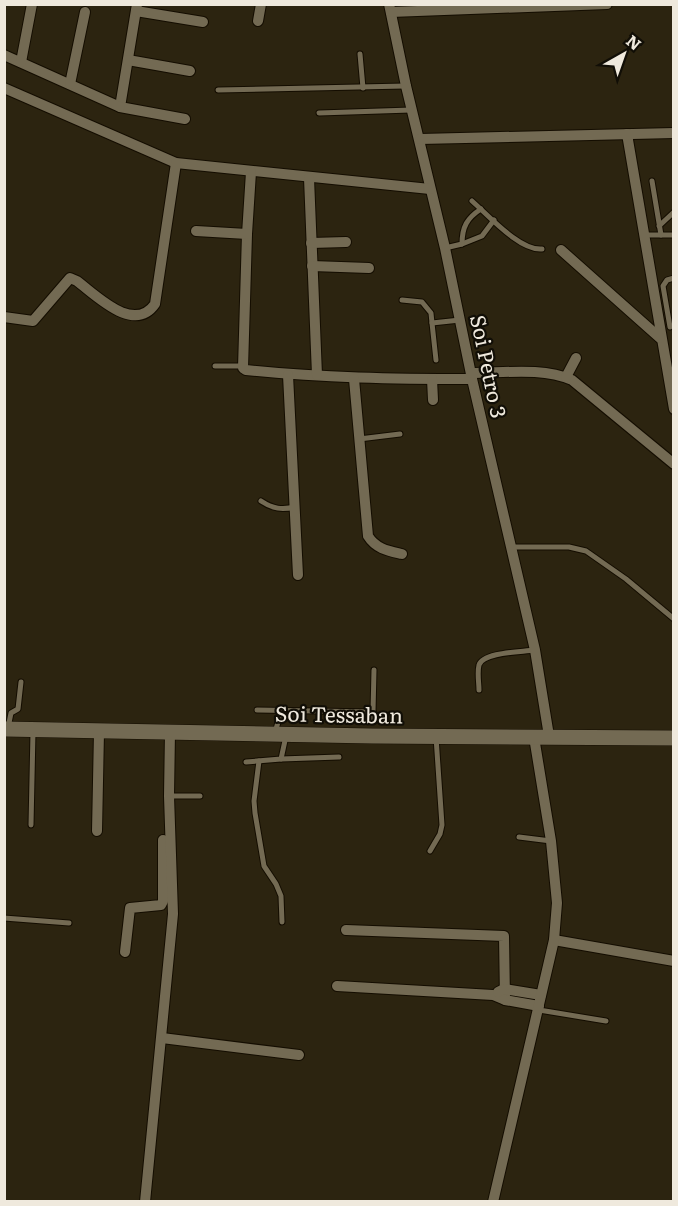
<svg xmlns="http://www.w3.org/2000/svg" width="678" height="1206" font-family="Literata,serif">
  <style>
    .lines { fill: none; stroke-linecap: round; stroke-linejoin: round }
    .lane-casing { stroke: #140d00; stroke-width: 7 }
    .street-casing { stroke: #140d00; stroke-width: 12 }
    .secondary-casing { stroke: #140d00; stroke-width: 16 }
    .lane { stroke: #736a53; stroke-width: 5 }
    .street { stroke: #736a53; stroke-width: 10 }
    .secondary { stroke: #736a53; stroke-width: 15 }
    .labels { text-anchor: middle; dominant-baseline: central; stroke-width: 4.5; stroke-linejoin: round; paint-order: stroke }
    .street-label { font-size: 21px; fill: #efe9dd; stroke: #110e06 }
  </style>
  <rect width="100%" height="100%" fill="#2c2410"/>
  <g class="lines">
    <defs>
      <g id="lane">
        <path d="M360,54l3,34"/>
        <path d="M218,90l187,-4"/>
        <path d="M319,113l92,-3"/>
        <path d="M652,181l9,54"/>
        <path d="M472,201c17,15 48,50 70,48"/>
        <path d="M659,226l15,-14"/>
        <path d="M645,235h29"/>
        <path d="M462,244l20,-8 12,-16"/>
        <path d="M445,248l17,-4c0,-17 5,-26 19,-35"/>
        <path d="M402,300l20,2 9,11 1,10 28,-3"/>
        <path d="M432,323l4,37"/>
        <path d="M670,327l-7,-41 4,-6 7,-2"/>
        <path d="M215,366h27"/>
        <path d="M359,439l41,-5"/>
        <path d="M261,501c12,8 21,9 34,6"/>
        <path d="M512,547h57l17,4 40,28 48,40"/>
        <path d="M479,690c0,-7 -2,-17 0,-25 4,-13 43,-13 55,-15"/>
        <path d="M257,710l116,2v9"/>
        <path d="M373,712l1,-42"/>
        <path d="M8,728l3,-15 7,-4 3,-27"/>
        <path d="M275,733l6,-22"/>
        <path d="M281,759l58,-2"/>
        <path d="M259,761l-5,40 1,12 9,53 12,18 5,12 1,26"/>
        <path d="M246,762l35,-3 5,-23"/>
        <path d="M169,796h31"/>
        <path d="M31,825l2,-93"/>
        <path d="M519,837l32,4"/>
        <path d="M430,851l10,-17 2,-9 -6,-88"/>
        <path d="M4,918l65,5"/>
        <path d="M539,1010l67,11"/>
      </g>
      <g id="street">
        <path d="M137,4l-17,103 65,12"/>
        <path d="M389,4l17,82 39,162 27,131 63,271 14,86"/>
        <path d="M136,11l67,11"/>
        <path d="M391,12l216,-8"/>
        <path d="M258,21l3,-17"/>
        <path d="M4,55l116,52"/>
        <path d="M128,60l62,11"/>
        <path d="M21,62l11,-58"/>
        <path d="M70,84l15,-72"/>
        <path d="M4,88l172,75 254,26"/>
        <path d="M627,134l47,275"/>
        <path d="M420,139l254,-6"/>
        <path d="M251,172l-4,62 -4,134 3,2c75,8 150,9 226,9"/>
        <path d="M309,178l8,197"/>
        <path d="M196,231l51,3"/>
        <path d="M311,243l35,-1"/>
        <path d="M561,250l99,88"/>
        <path d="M312,266l57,2"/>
        <path d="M4,317l29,4 37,-43 7,3c20,15 57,53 78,23l21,-141"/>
        <path d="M471,373c33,0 71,-6 101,7l102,84"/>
        <path d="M288,375l10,200"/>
        <path d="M566,377l10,-19"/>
        <path d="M354,379l14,157c8,13 21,15 34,18"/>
        <path d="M432,379l1,21"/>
        <path d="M97,831l2,-99"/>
        <path d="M346,930l158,6 1,64"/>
        <path d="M554,940l120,21"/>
        <path d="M125,952l5,-44 31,-3 2,-4v-61"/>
        <path d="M337,986l156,9 12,5 34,6"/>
        <path d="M498,992l6,-3 37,6"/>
        <path d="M162,1038l137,17"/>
        <path d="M145,1202l28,-288 -4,-118 1,-64"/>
        <path d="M493,1202l61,-262 3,-37 -6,-62 -17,-104"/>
      </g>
      <path id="secondary" d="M4,729l368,7 302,2"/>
    </defs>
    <use href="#lane" class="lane-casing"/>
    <use href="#street" class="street-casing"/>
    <use href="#secondary" class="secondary-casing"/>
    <use href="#lane" class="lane"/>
    <use href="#street" class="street"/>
    <use href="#secondary" class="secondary"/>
  </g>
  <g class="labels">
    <g class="street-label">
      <text transform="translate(490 366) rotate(78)">Soi Petro 3</text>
      <text transform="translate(339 713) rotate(1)">Soi Tessaban</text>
    </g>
  </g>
  <rect width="678" height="1206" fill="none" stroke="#efe9dd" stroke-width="12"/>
  <g transform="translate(624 54) rotate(40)" stroke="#110e06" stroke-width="4.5" paint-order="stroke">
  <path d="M0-4.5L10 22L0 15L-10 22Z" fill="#efe9dd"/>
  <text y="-9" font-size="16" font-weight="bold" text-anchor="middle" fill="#efe9dd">N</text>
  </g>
</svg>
